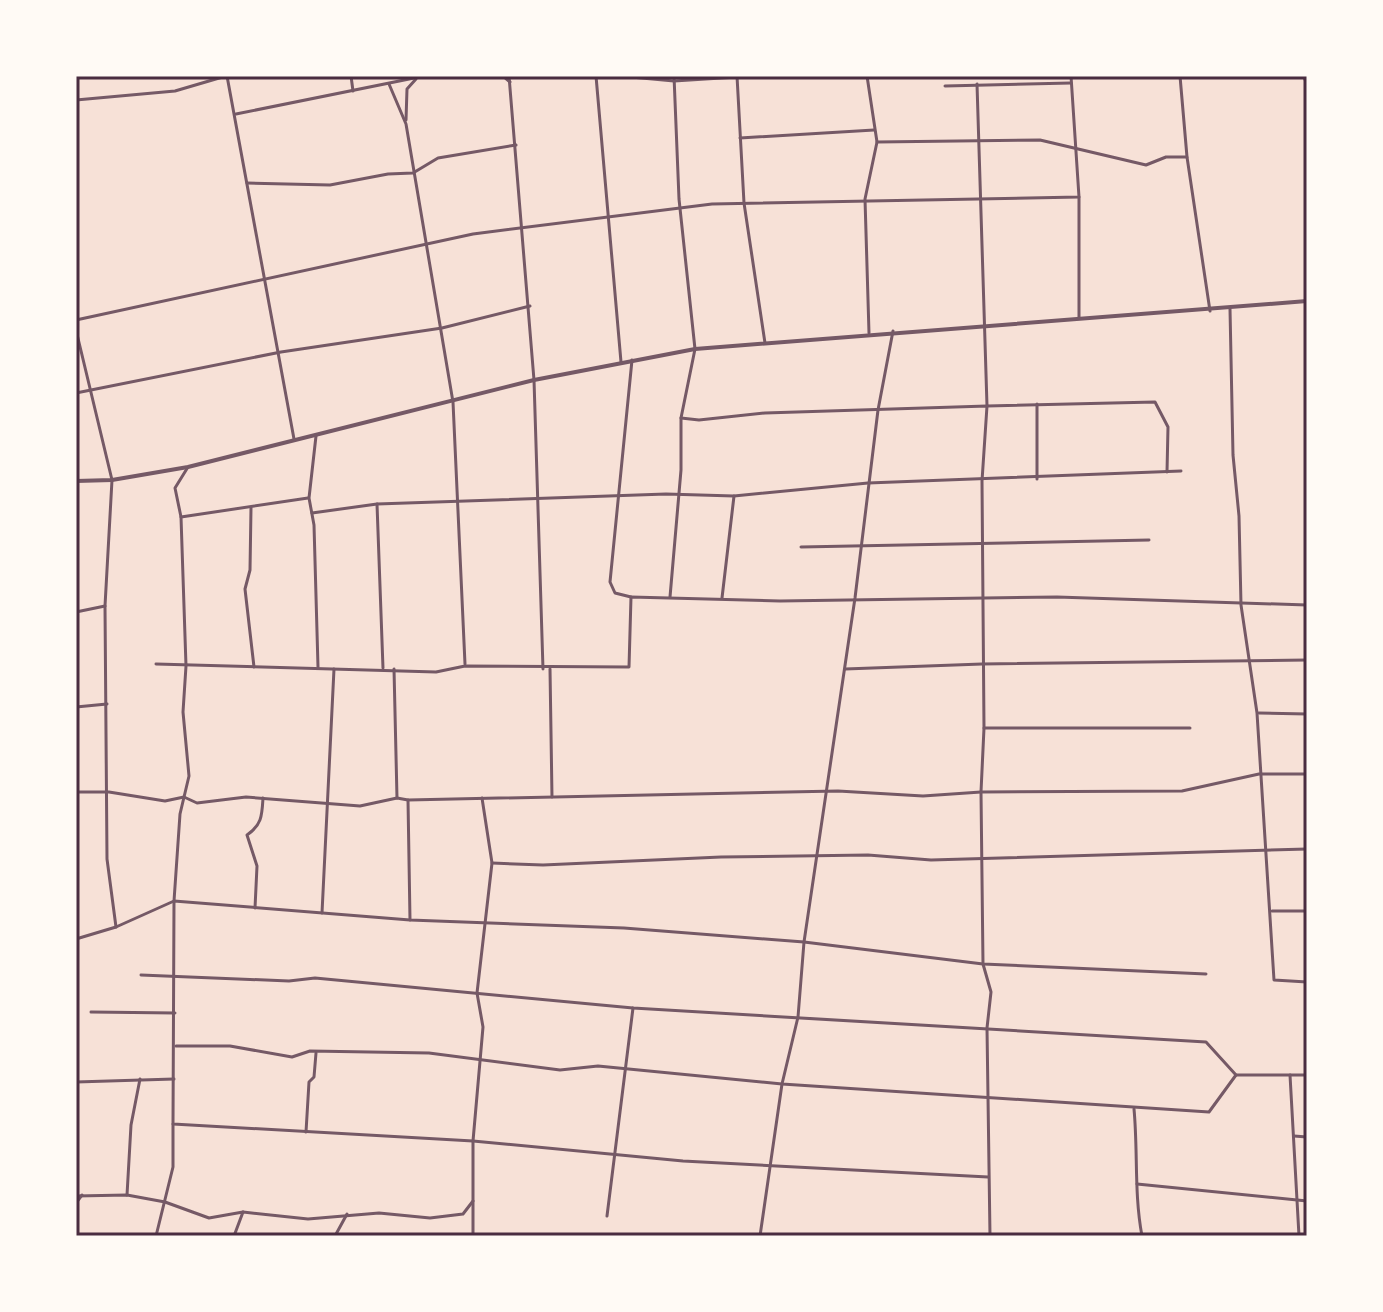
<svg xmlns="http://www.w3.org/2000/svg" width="1383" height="1312" font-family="'PT Serif',serif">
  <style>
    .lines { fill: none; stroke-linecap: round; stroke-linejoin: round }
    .minor { stroke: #755966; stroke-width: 3 }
    .tertiary { stroke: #755966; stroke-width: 4 }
    .neatline { fill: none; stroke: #4a2c40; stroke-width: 3 }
  </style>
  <rect width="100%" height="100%" fill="#f7e1d7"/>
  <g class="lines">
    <g class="minor">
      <path d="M227,76l67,363"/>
      <path d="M351,76l2,15"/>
      <path d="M503,76l7,6"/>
      <path d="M509,76l25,304 9,289"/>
      <path d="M596,76l25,286"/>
      <path d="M620,76l54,5 79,-5"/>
      <path d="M737,76l7,127 21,140"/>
      <path d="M867,76l10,66 -12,57 4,134"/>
      <path d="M1180,76l7,81 23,154"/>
      <path d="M1304,76l3,10"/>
      <path d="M389,84l17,40 47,278 12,262"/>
      <path d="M977,84l10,322 168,-4 13,25 -1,45"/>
      <path d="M945,86l126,-3"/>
      <path d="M76,100l99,-9 51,-15"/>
      <path d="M236,114l188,-38"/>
      <path d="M406,120l1,-31 9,-10"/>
      <path d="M740,138l134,-8"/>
      <path d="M877,142l163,-2 106,25 20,-8h21"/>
      <path d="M247,183l83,2 58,-11 25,-1 25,-15 78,-13"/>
      <path d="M1079,197v120"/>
      <path d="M1230,309l3,146 6,61 2,89 16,108 17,267 33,2"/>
      <path d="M76,320l397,-86 239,-30 367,-7 -8,-121"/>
      <path d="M76,330l36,150 -7,126 2,253 9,68"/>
      <path d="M76,393l205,-41 161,-24 88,-22"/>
      <path d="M1037,404v75"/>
      <path d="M681,418l18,2 66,-7 222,-7 -5,75 2,247 -3,64 2,172 8,28 -4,36 3,208"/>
      <path d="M316,436l-7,62 5,27 4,142"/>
      <path d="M188,467l-13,21 6,29 5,149 -3,46 6,64 -9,38 -6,87 -1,223 300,17 210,20 305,16"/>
      <path d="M377,504l6,164"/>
      <path d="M251,508l-1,62 -5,19 9,78"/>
      <path d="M312,513l65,-9 289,-10 68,2 134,-13 313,-12"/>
      <path d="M181,517l127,-19"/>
      <path d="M801,547l348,-7"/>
      <path d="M631,597l-16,-4 -5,-11 22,-222"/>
      <path d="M670,597l11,-127v-52l14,-69 -16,-150 -5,-123"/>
      <path d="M722,598l12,-102"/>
      <path d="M76,612l29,-6"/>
      <path d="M156,664l280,8 29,-6 164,1 2,-70 149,4 277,-4 250,8"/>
      <path d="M394,669l3,129"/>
      <path d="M550,669l2,128"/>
      <path d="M845,669l137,-5 325,-4"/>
      <path d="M76,707l31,-3"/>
      <path d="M1259,713l48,1"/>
      <path d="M984,728h206"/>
      <path d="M76,792h33l56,9 19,-4 13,6 49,-6 114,9 37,-8 11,2"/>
      <path d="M492,863l51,2 178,-8 147,-2 63,5 376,-11"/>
      <path d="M255,908l2,-42 -10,-31c15,-10 15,-20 16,-37"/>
      <path d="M1272,911h35"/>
      <path d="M322,913l12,-244"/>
      <path d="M410,920l-2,-120 430,-9 85,5 58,-4 201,-1 77,-17h48"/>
      <path d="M76,939l40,-12 58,-26 236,19 214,8 180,14 179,22 223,10"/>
      <path d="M141,975l148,6 26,-3 318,30 573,34 30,33h71"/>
      <path d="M91,1012l84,1"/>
      <path d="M176,1046h54l62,11 18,-6 119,2 131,17 38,-4 184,18 427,28 27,-37"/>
      <path d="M1290,1075l9,161"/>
      <path d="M76,1082l98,-3"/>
      <path d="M1134,1109c4,42 0,85 8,127"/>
      <path d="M306,1132l3,-50 5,-5 2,-24"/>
      <path d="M1294,1136l13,1"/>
      <path d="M1137,1184l170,17"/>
      <path d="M127,1195l4,-70 9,-46"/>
      <path d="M76,1196l51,-1 38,7 44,16 34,-6 65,7 71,-6 51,5 33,-4 10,-13"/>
      <path d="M76,1203l6,-8"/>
      <path d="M607,1216l26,-208"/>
      <path d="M156,1236l17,-69v-43"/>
      <path d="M234,1236l9,-24"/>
      <path d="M335,1236l12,-22"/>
      <path d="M473,1236v-95l10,-114 -6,-34 15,-130 -10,-65"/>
      <path d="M760,1236l22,-152 16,-67 6,-75 51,-344 23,-188 15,-79"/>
    </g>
    <path class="tertiary" d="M76,481l36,-1 76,-13 346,-87 161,-31 612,-48"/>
  </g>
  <rect width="1383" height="1312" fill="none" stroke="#fffaf5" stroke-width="156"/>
  <rect x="78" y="78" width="1227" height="1156" class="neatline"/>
</svg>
